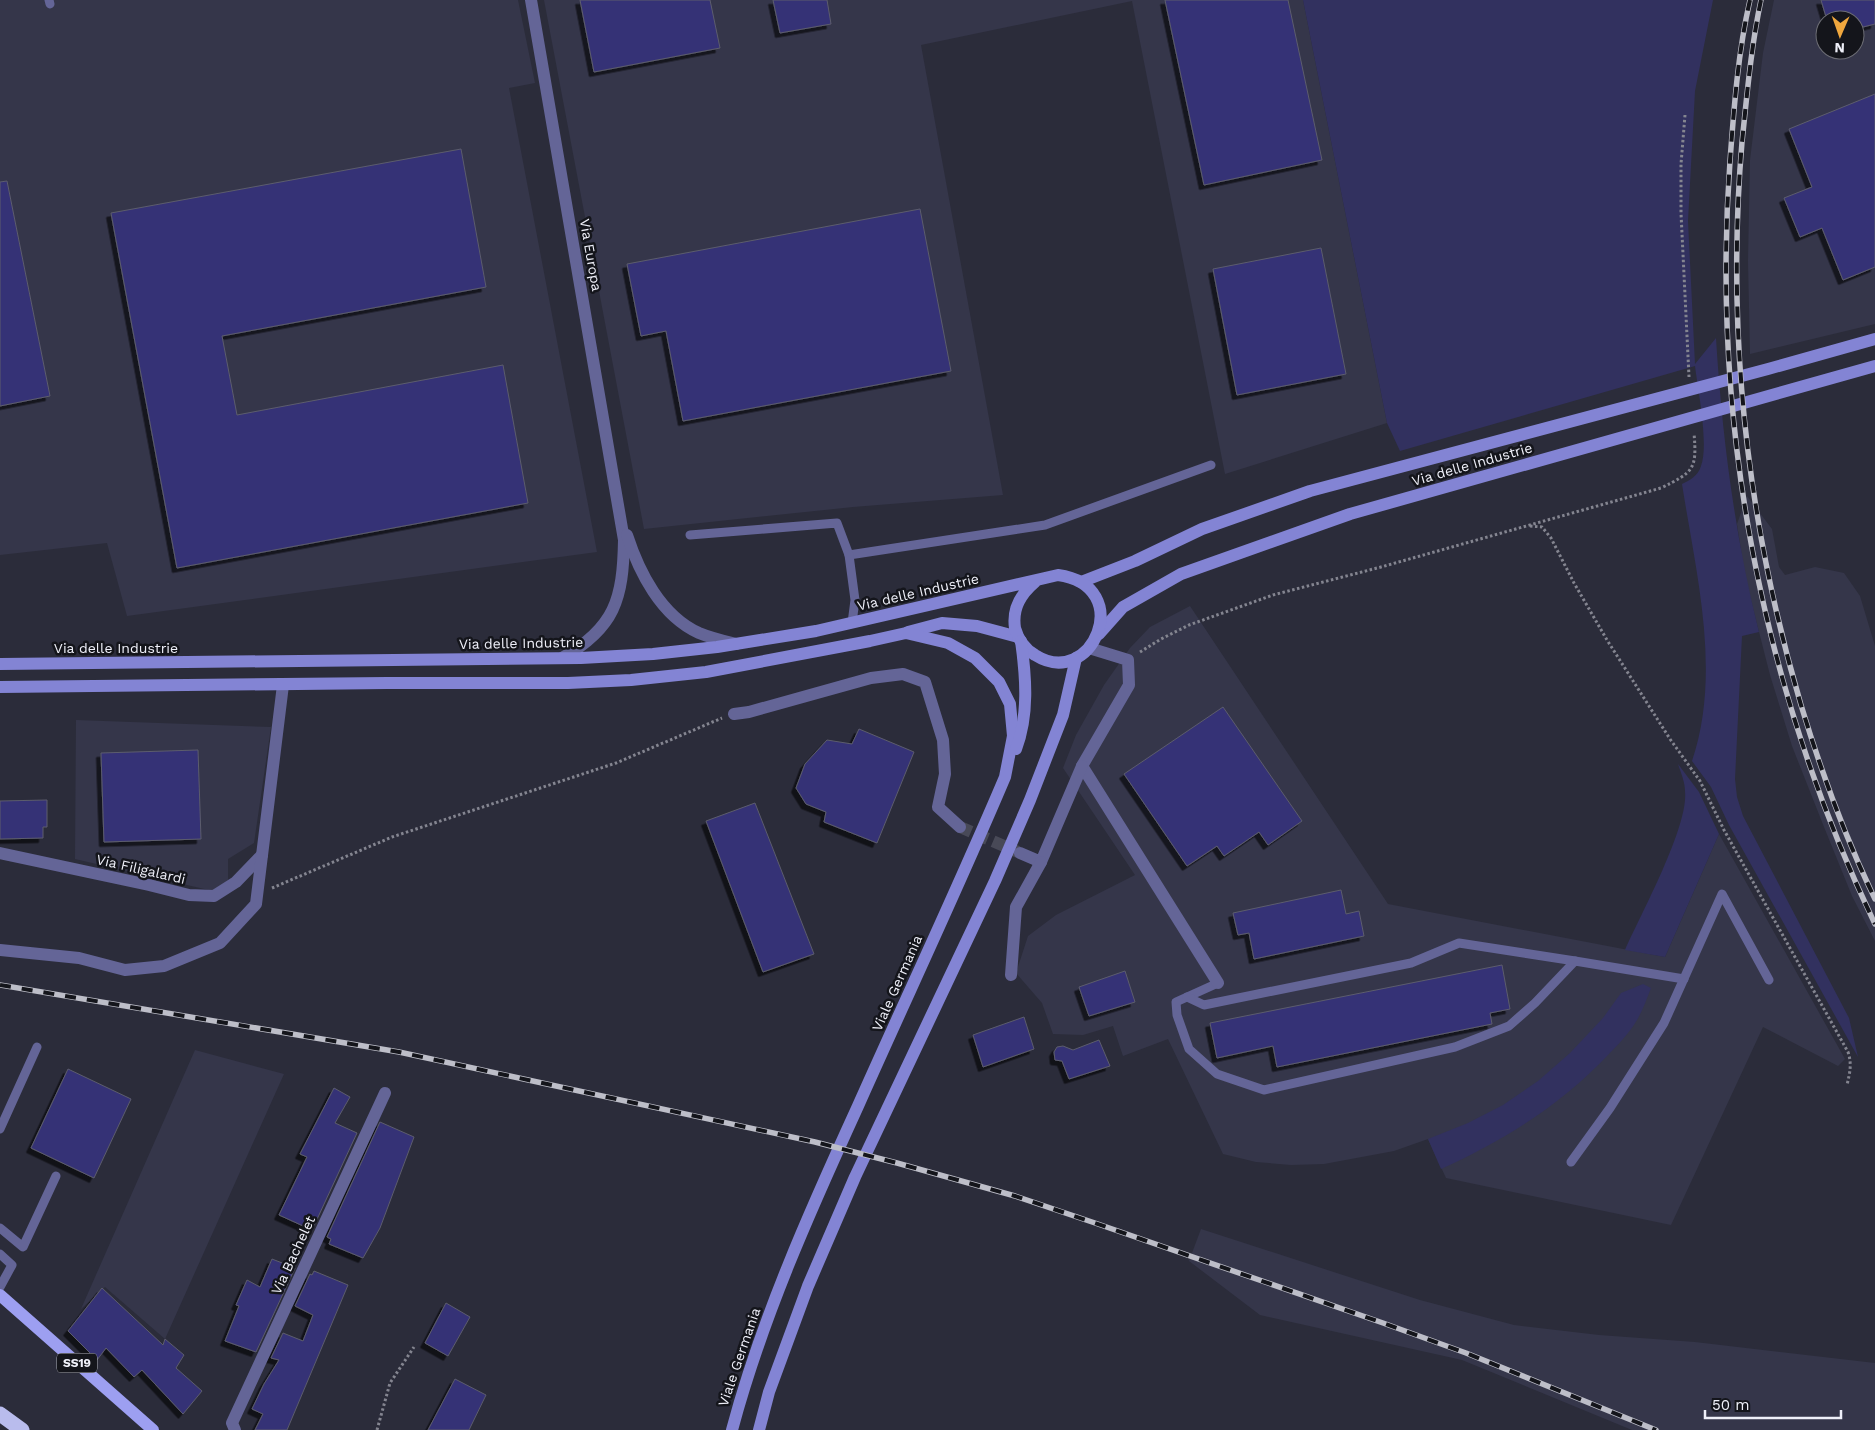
<svg xmlns="http://www.w3.org/2000/svg" width="1875" height="1430" font-family="'Work Sans',sans-serif">
  <style>
    .built { fill: #35364a; fill-rule: evenodd }
    .green { fill: #32315f }
    .building { fill: #363176; stroke: #5c5d6d; filter: url(#shadow) }
    .lines { fill: none; stroke-linecap: round; stroke-linejoin: round }
    .street-tunnel { stroke: #484957; stroke-width: 12; stroke-dasharray: 12 6; stroke-linecap: butt }
    .path { stroke: #848590; stroke-width: 3; stroke-dasharray: 2.5 2.5; stroke-linecap: butt }
    .lane { stroke: #646597; stroke-width: 9 }
    .street { stroke: #646597; stroke-width: 12 }
    .secondary { stroke: #8384d4; stroke-width: 12 }
    .primary { stroke: #9d9ff1; stroke-width: 12 }
    .highway { stroke: #b9bced; stroke-width: 15 }
    .rail-casing { stroke: #bdbec8; stroke-width: 5.5 }
    .rail { stroke: #14151b; stroke-width: 4; stroke-dasharray: 11; stroke-linecap: butt }
    .labels { text-anchor: middle; dominant-baseline: central; stroke-width: 5; stroke-linejoin: round; paint-order: stroke }
    .shield { fill: #14151b; stroke: #adaeb6; stroke-width: 1 }
    .shield-label { font-size: 12px; font-weight: bold; fill: #eff0f9 }
    .street-label { font-size: 14px; fill: #eff0f9; stroke: #14151b }
  </style>
  <defs>
    <filter id="shadow"><feDropShadow dx="-4.5" dy="4.5" stdDeviation="0" flood-color="#0009"/></filter>
  </defs>
  <rect width="100%" height="100%" fill="#2b2c3a"/>
  <g class="built">
    <path d="M0,0h518l17,83 -26,5 88,464 -470,64 -20,-73 -107,12z"/>
    <path d="M544,0h759l84,423 -162,51 -93,-473 -211,44 82,450 -150,12 -209,22z"/>
    <path d="M1774,0h101v324l-125,30 -2,-93 2,-101 13,-107zM1825,20h30v30h-30z"/>
    <path d="M1747,496l25,33 7,38 6,8 30,-8 29,6 16,23 15,50v295l-23,-45 -30,-74 -30,-76 -22,-71 -25,-98 -8,-53z"/>
    <path d="M1190,606l198,298 277,53 54,-123 126,225 -7,7 -75,-39 -92,198 -225,-47 -18,-39 -34,12 -70,13 -33,1 -35,-3 -33,-8 -55,-115 -45,17 -10,-30 -30,9 -30,-1 -11,-31 -26,-30 12,-37 28,-21 79,-40 -72,-107 13,-33 28,-50 26,-37 20,-21z"/>
    <path d="M76,720l195,7 -17,116 -26,16v21l-15,11 -138,-32z"/>
    <path d="M195,1050l89,24 -119,265 -60,-52 -24,22z"/>
    <path d="M1201,1229l219,71 94,25 85,10 96,7 180,21v67h-243l-170,-70 -202,-45 -71,-54z"/>
  </g>
  <g class="green">
    <path d="M1303,0h410l-18,91 -7,130 7,143 21,-26c6,98 19,199 43,294l-17,4 -7,143 2,18 6,19 106,202 9,39 -129,-232 -18,-38 -19,-26c30,-89 4,-187 -10,-277 8,-4 16,-8 19,-18 8,-21 -3,-76 -6,-100l-295,85 -13,-28z"/>
    <path d="M1678,764l21,28 20,42 -54,123 -40,-7c16,-36 64,-124 60,-159 0,-9 -4,-18 -7,-27z"/>
    <path d="M1643,984l8,4c-4,10 -8,22 -14,32 -7,12 -19,25 -29,35 -47,50 -105,86 -167,114l-13,-30 40,-16 35,-18 35,-24 32,-28 33,-35 18,-25z"/>
  </g>
  <g class="building">
    <path d="M580,0h130l10,48 -126,24z"/>
    <path d="M773,0h54l4,24 -51,9z"/>
    <path d="M1165,0h123l34,160 -118,25z"/>
    <path d="M1821,0h54v24l-20,5v-9h-28z"/>
    <path d="M1875,94v173l-32,13 -21,-52 -22,9 -16,-39 28,-11 -23,-58z"/>
    <path d="M461,149l25,138 -264,49 15,79 266,-50 25,138 -351,65 -66,-355z"/>
    <path d="M7,181l43,215 -50,10v-224z"/>
    <path d="M920,209l31,162 -268,50 -17,-90 -25,5 -14,-72z"/>
    <path d="M1321,248l25,126 -109,21 -24,-126z"/>
    <path d="M1223,707l79,114 -34,24 -9,-13 -35,24 -7,-10 -30,20 -63,-92z"/>
    <path d="M859,729l55,23 -37,91 -53,-21 2,-10 -20,-8 -10,-16 9,-24 22,-24 25,4z"/>
    <path d="M198,750l3,89 -97,3 -3,-89z"/>
    <path d="M47,800v27h-4v11l-43,1v-38z"/>
    <path d="M755,803l59,151 -51,18 -57,-151z"/>
    <path d="M1341,890l5,24 13,-3 5,25 -110,23 -5,-26 -11,2 -5,-22z"/>
    <path d="M1502,965l8,44 -20,4 2,11 -215,43 -4,-21 -56,12 -7,-35z"/>
    <path d="M1125,971l10,31 -46,14 -10,-29z"/>
    <path d="M1024,1017l10,32 -51,18 -10,-32z"/>
    <path d="M1099,1040l11,26 -41,13 -7,-18 -7,-1 -1,-8 3,-5 6,-1 10,4z"/>
    <path d="M68,1069l63,30 -37,79 -63,-30z"/>
    <path d="M334,1088l16,9 -15,26 22,10 -45,97 -33,-15 28,-58 -7,-3z"/>
    <path d="M380,1122l34,15 -34,91 -17,30 -34,-14 2,-5 -4,-2z"/>
    <path d="M272,1259l23,9 -39,84 -31,-11 14,-35 -3,-1 11,-25 13,7z"/>
    <path d="M314,1271l34,14 -61,145h-32l8,-16 -11,-5 12,-25 15,-24 -8,-2 12,-25 20,8 10,-26 -18,-9 15,-32 2,1z"/>
    <path d="M102,1288l61,57 2,-6 19,16 -8,13 26,23 -19,23 -41,-44 -8,7 -28,-29 -9,12 -29,-29z"/>
    <path d="M446,1303l24,14 -22,39 -23,-13z"/>
    <path d="M455,1379l31,16 -17,35h-41z"/>
  </g>
  <g class="lines">
    <path class="street-tunnel" d="M960,827l58,25"/>
    <g class="path">
      <path d="M1685,115l-4,49v49l8,164"/>
      <path d="M1530,526l12,1 9,11 23,45 33,57 63,99 30,42 24,49 124,222c4,12 2,20 -1,33"/>
      <path d="M1140,652l21,-13 28,-14 84,-30 108,-28 280,-79c33,-16 36,-19 33,-55"/>
      <path d="M272,888l120,-51 224,-74 106,-45"/>
      <path d="M377,1430l13,-47 24,-36"/>
    </g>
    <g class="lane">
      <path d="M49,0l1,4"/>
      <path d="M690,535l147,-12 12,32 196,-30 166,-60"/>
      <path d="M849,555l6,45 -3,23"/>
      <path d="M1218,983l-42,19 1,13 12,34 28,25 47,16 191,-43 54,-21 26,-23 40,-42 109,18"/>
      <path d="M1187,997l17,8 207,-42 48,-20 116,18"/>
      <path d="M0,1129l37,-82"/>
      <path d="M1571,1162l39,-54 54,-85 58,-129 47,86"/>
      <path d="M0,1228l23,19 33,-71"/>
      <path d="M0,1254l12,11 -12,22"/>
    </g>
    <g class="street">
      <path d="M531,0l93,540c-1,59 -9,88 -62,118"/>
      <path d="M627,535c12,37 34,81 72,98 12,5 25,8 37,11"/>
      <path d="M1089,648l39,12 1,25 -47,81 136,217"/>
      <path d="M734,714l15,-2 122,-34 32,-4 22,8 18,58 2,34 -7,33 22,20"/>
      <path d="M0,853l149,32 40,10 25,1 22,-14 26,-27"/>
      <path d="M1020,853l21,9 41,-96"/>
      <path d="M0,950l79,8 46,12 39,-4 56,-23 36,-39 27,-219"/>
      <path d="M1011,975l5,-68 25,-45"/>
      <path d="M235,1430l-3,-7 153,-330"/>
    </g>
    <g class="secondary">
      <path d="M1081,582l54,-21 67,-32 108,-38 458,-122 107,-30"/>
      <path d="M908,632l34,-9 35,3 41,11"/>
      <path d="M1099,634l24,-27 58,-33 169,-60 525,-148"/>
      <path d="M0,664l581,-6 72,-4 64,-7 99,-16 242,-56c79,11 34,116 -23,80 -10,-6 -17,-16 -20,-27 -3,-20 6,-34 20,-46"/>
      <path d="M0,687l387,-4h181l63,-3 75,-8 164,-31 36,-8 42,10 27,15 24,24 11,22 3,32 -8,41c-47,111 -98,219 -147,329 -48,105 -96,212 -126,324"/>
      <path d="M1016,749c13,-34 10,-72 5,-108"/>
      <path d="M759,1430l10,-38 39,-106 47,-109 140,-296 35,-81 33,-85 13,-57"/>
    </g>
    <path class="primary" d="M0,1295l153,135"/>
    <path class="highway" d="M0,1414l22,16"/>
    <defs>
      <g id="rail">
        <path d="M1750,0c-12,52 -16,107 -20,161 -19,261 31,526 145,763"/>
        <path d="M1761,0c-10,47 -14,95 -19,142 -16,190 5,380 59,563 20,66 44,132 74,194"/>
        <path d="M0,985l399,67 416,90 82,21 118,33 80,27 288,100 83,30 190,77"/>
      </g>
    </defs>
    <use href="#rail" class="rail-casing"/>
    <use href="#rail" class="rail"/>
  </g>
  <g class="labels">
    <rect class="shield" x="57" y="1353.5" width="40" height="19" rx="4"/>
    <g class="shield-label">
      <text x="77" y="1363">SS19</text>
    </g>
    <g class="street-label">
      <text transform="translate(591 255) rotate(80)">Via Europa</text>
      <text transform="translate(1472 464) rotate(-16)">Via delle Industrie</text>
      <text transform="translate(918 592) rotate(-13)">Via delle Industrie</text>
      <text transform="translate(521 643) rotate(-1)">Via delle Industrie</text>
      <text x="116" y="648">Via delle Industrie</text>
      <text transform="translate(141 869) rotate(13)">Via Filigalardi</text>
      <text transform="translate(897 983) rotate(-66)">Viale Germania</text>
      <text transform="translate(293 1255) rotate(-65)">Via Bachelet</text>
      <text transform="translate(739 1357) rotate(-71)">Viale Germania</text>
    </g>
  </g>
  <g transform="translate(1840 35) rotate(182)"><circle r="24" fill="#14151b" stroke="#6c6d74"/>
  <path d="M0-4L9 19L0 12L-9 19Z" fill="#f0a73e"/>
  <text y="-8" font-size="14" font-weight="bold" text-anchor="middle" fill="#eff0f9">N</text>
  </g>
  <path d="M1705 1410v8h136v-8" fill="none" stroke="#eff0f9" stroke-width="2.5"/>
  <text x="1712" y="1410" font-size="15" fill="#eff0f9" stroke="#14151b" stroke-width="4" paint-order="stroke">50 m</text>
</svg>
